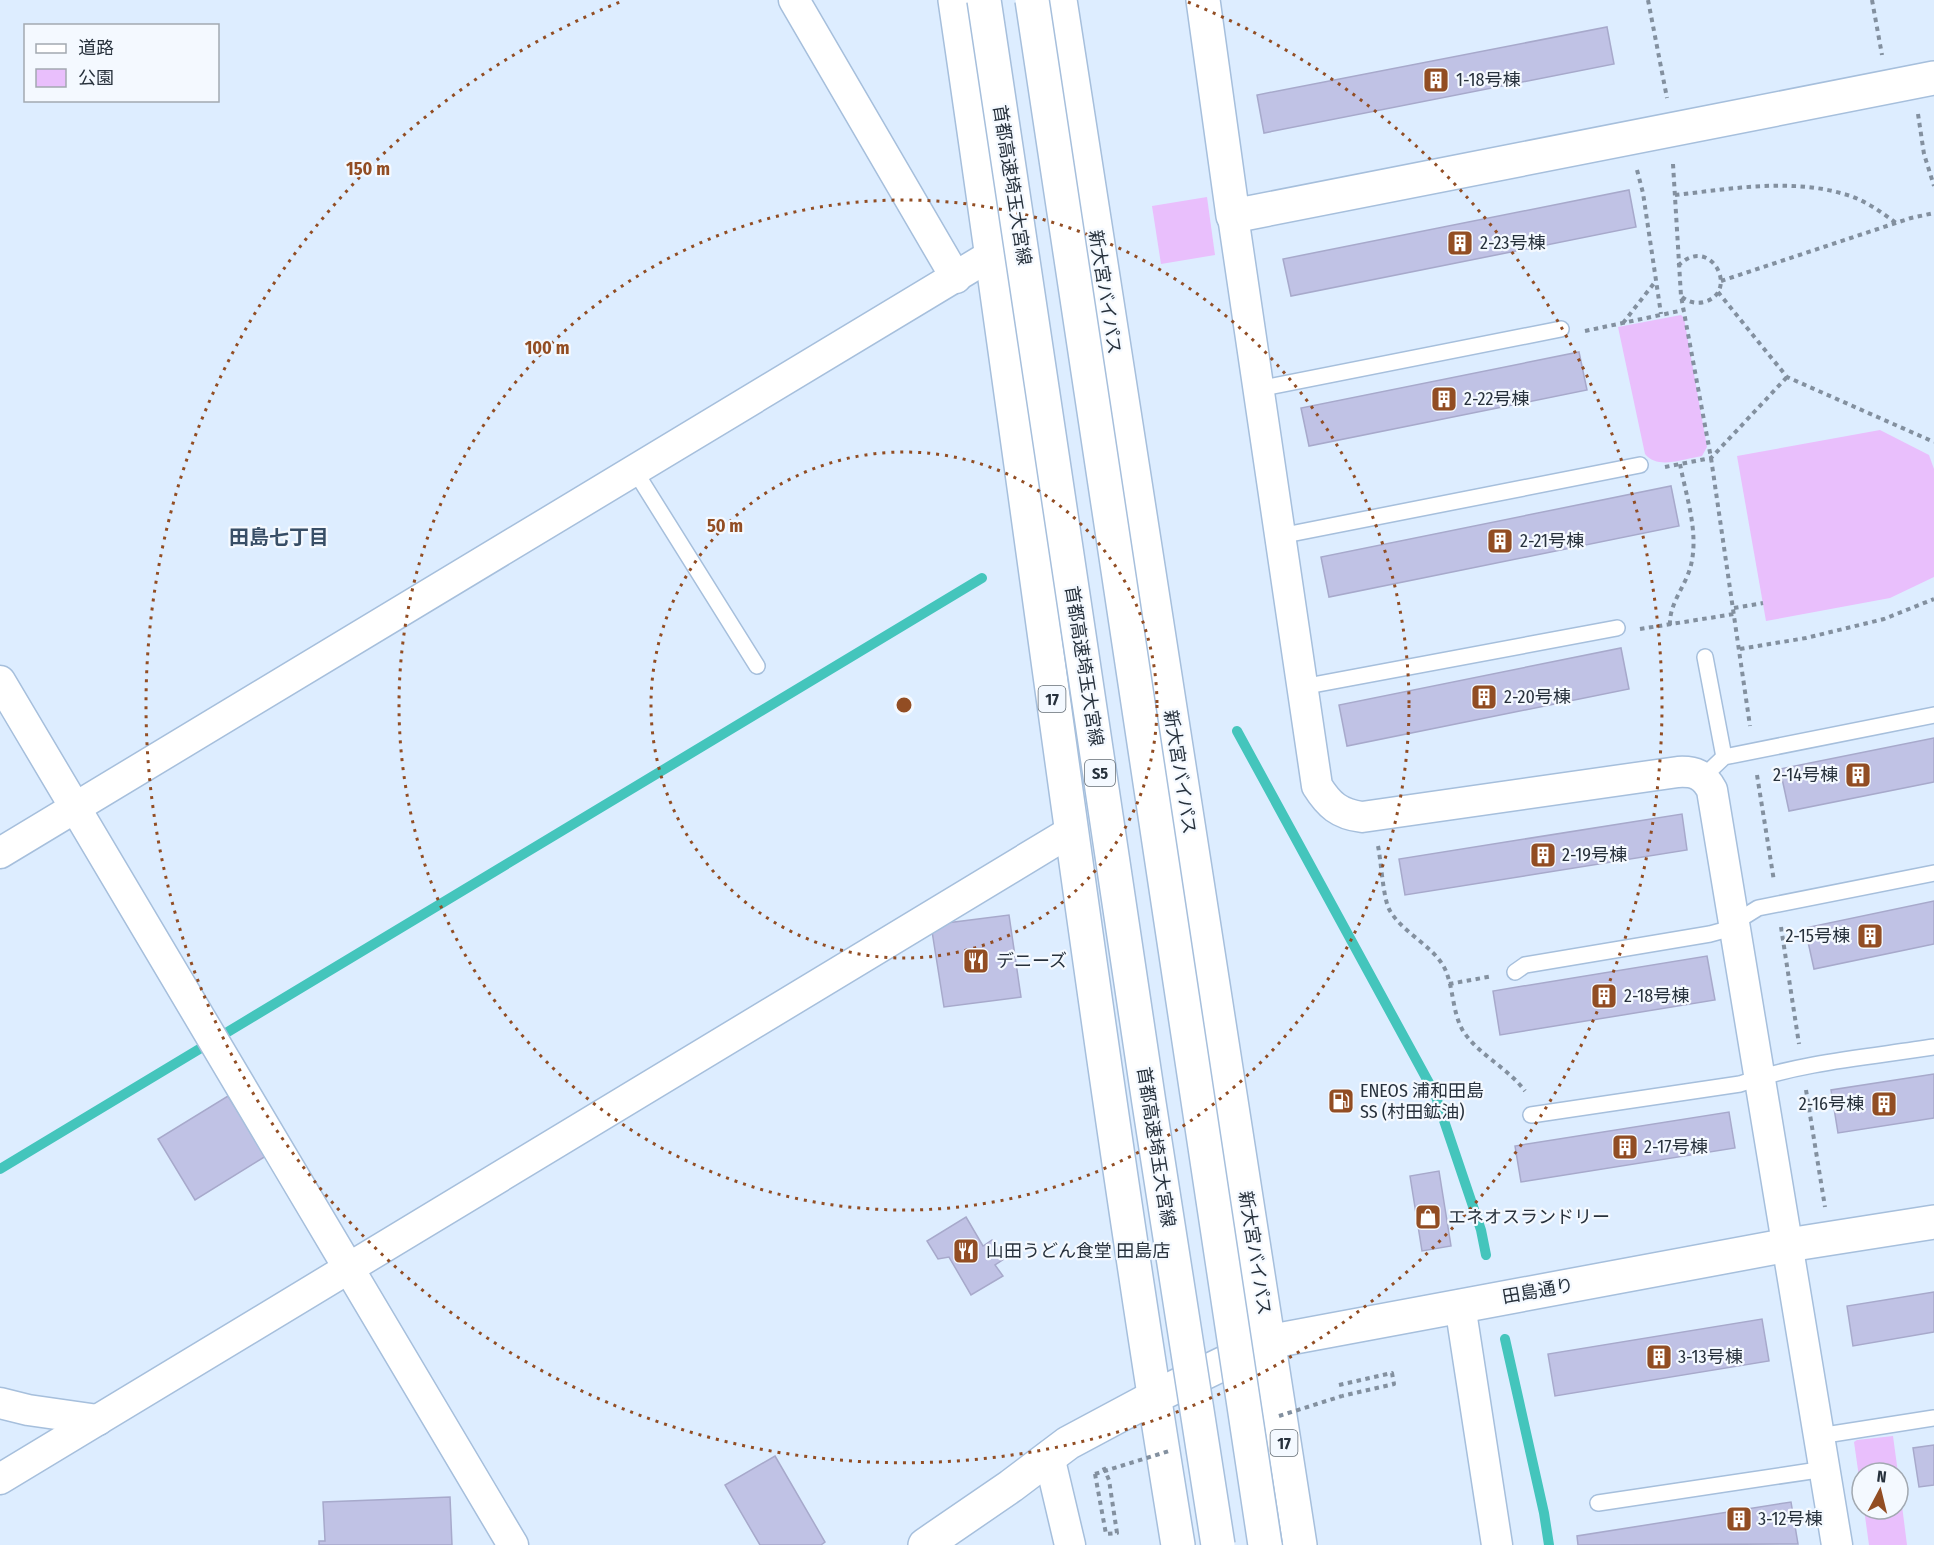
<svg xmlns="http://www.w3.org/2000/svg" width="1934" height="1545" font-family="'Fira Sans Condensed','Noto Sans JP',sans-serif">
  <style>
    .green { fill: #e9bffc }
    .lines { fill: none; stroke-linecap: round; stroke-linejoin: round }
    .stream { stroke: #44c5bc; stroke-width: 10 }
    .building { fill: #c0c2e5; stroke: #a7a9cb; stroke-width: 1.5 }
    .lane-casing { stroke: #a6bfdc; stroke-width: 18 }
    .street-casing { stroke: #a6bfdc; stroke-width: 33 }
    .secondary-casing { stroke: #a6bfdc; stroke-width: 36 }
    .highway-casing { stroke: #a6bfdc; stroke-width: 36 }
    .path { stroke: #83909f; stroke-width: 4; stroke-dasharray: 4.5 4.5; stroke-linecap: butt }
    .lane { stroke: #fff; stroke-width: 15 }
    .street { stroke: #fff; stroke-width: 30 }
    .secondary { stroke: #fff; stroke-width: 33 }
    .highway { stroke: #fff; stroke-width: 33 }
    .highway-bridge-casing { stroke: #a6bfdc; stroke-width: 36; stroke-linecap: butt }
    .path-bridge { stroke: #83909f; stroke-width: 4; stroke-dasharray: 4.5 4.5; stroke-linecap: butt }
    .highway-bridge { stroke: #fff; stroke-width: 33 }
    .ring { fill: none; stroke: #924d23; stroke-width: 3; stroke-dasharray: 3 6 }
    .labels { text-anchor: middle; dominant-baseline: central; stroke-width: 4.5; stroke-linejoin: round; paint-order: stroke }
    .shield { fill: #f4f9ff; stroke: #646d76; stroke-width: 1.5 }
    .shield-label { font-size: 16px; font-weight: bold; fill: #27313c }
    .poi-label { font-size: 18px; fill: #27313c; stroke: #f4f9ff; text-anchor: start }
    .street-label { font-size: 18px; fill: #27313c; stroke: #f4f9ff }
    .neighbourhood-label { font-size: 20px; font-weight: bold; fill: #384e66; stroke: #f4f9ff }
    .centre { fill: #924d23; stroke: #f4f9ff; stroke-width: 3 }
    .ring-label { font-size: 18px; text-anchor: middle; font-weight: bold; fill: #924d23; stroke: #f4f9ff; stroke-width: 4.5; stroke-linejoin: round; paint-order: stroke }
  </style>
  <rect width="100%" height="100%" fill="#ddedff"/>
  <g class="green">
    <path d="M1207,197l8,58 -54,9 -9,-58z"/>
    <path d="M1681,315l3,3 23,129 -5,9 -5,1c-17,3 -40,12 -52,-3l-27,-127z"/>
    <path d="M1880,430l49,25 5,14v108l-44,21 -124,23 -29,-165z"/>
    <path d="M1893,1436l5,37h-36v25l-8,-56 3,-2z"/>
    <path d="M1898,1474l9,71h-38l-5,-36h34z"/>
  </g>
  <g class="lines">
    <g class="stream">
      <path d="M1237,731l198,363 46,136 5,25"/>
      <path d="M0,1169l982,-591"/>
      <path d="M1505,1339l39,174 5,32"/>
    </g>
  </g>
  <g class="building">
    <path d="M1607,27l7,37 -350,69 -7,-38z"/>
    <path d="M1629,190l7,37 -345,69 -8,-37z"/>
    <path d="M1579,352l8,38 -278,56 -8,-38z"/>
    <path d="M1671,486l8,40 -350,71 -8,-40z"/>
    <path d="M1621,648l8,41 -282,57 -8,-41z"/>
    <path d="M1934,738v44l-145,29 -9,-42z"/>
    <path d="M1682,814l5,36 -282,45 -6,-36z"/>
    <path d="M1934,901v43l-120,25 -9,-41z"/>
    <path d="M1009,915l12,82 -77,10 -13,-82z"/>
    <path d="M1707,956l8,44 -215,35 -7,-44z"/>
    <path d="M1934,1074v44l-96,15 -7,-43z"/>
    <path d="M228,1096l38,60 -71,44 -37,-61z"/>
    <path d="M1729,1112l6,36 -214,34 -6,-36z"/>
    <path d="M1439,1171l12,75 -29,5 -12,-75z"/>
    <path d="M966,1217l17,29 9,-6 12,19 -9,6 8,11 -32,19 -22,-38 -11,2 -11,-18z"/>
    <path d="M1934,1292v40l-81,14 -6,-40z"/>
    <path d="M1762,1319l7,42 -214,35 -7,-42z"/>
    <path d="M1934,1445v40l-15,2 -6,-39z"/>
    <path d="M775,1456l50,86 -4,3h-61l-35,-60z"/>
    <path d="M450,1497l2,48h-133v-4h6l-2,-39z"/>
    <path d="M1791,1502l7,42 -220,1 -1,-9z"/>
  </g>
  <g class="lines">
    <defs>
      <g id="lane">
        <path d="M1258,389l303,-60"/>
        <path d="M635,471l122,195"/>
        <path d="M1280,536l360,-71"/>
        <path d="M1705,657l19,100"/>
        <path d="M1302,687l315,-59"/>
        <path d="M1703,777l21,-20 210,-42"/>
        <path d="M1515,972l10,-7 185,-31 11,-3 37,-23 176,-35"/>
        <path d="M1531,1115l209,-31c62,-22 130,-27 194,-37"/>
        <path d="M1819,1436l115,-18"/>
        <path d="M1598,1503l227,-34"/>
      </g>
      <g id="street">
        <path d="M794,0l162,278"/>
        <path d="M1233,216l84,570c12,19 22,28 45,31l316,-45c17,-1 26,3 34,18l125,755"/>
        <path d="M0,681l513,864"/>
        <path d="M0,853l993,-599"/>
        <path d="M1460,1305l37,240"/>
        <path d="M0,1403l28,7 70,10"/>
        <path d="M1049,1456l21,89"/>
        <path d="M0,1479l1070,-647"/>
      </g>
      <g id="secondary">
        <path d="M1203,0l30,216 701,-138"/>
        <path d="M925,1545l86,-59 57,-43 86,-46 114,-55 520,-97 146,-23"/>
      </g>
      <g id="highway">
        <path d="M955,0c76,515 139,1031 223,1545"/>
        <path d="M1060,0l240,1545"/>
      </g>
    </defs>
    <use href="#lane" class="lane-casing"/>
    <use href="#street" class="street-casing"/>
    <use href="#secondary" class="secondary-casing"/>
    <use href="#highway" class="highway-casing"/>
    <g class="path">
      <path d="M1648,0l19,98"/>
      <path d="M1872,0l10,55"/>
      <path d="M1918,114l6,40 10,32"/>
      <path d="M1673,164l8,132 30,162 39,268"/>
      <path d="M1637,170l6,23 18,121"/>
      <path d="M1675,195c55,-6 115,-17 169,-1 19,5 36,17 52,29"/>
      <path d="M1678,266c32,-33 63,26 26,36 -8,2 -16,0 -22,-5"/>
      <path d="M1721,281l190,-63 23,-5"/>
      <path d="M1718,292l69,85 147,65"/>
      <path d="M1623,323l32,-41"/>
      <path d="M1585,331l99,-21"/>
      <path d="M1665,467l46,-9 76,-81"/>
      <path d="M1734,608l29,-5"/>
      <path d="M1670,625c-1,-22 16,-39 21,-60 8,-33 -5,-69 -11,-101"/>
      <path d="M1640,629l94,-15"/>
      <path d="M1740,649l66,-11 78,-19 50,-20"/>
      <path d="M1757,775l17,106"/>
      <path d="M1378,846c3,14 5,51 11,63 12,23 45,37 56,60 9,20 7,43 18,62 16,24 45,37 62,60"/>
      <path d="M1781,927l18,117"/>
      <path d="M1449,984l44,-8"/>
      <path d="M1806,1090l19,117"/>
      <path d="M1339,1385l53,-12 2,11 -52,12"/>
      <path d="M1095,1474l11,60 11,-1 -8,-53 -6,-14"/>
    </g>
    <use href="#lane" class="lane"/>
    <use href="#street" class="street"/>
    <use href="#secondary" class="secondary"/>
    <use href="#highway" class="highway"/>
    <defs>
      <g id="highway-bridge">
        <path d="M984,0l165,1103 69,442"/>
        <path d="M1032,0l233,1545"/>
      </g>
    </defs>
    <use href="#highway-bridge" class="highway-bridge-casing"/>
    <g class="path-bridge">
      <path d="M1279,1416l63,-20"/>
      <path d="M1095,1474l74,-23"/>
    </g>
    <use href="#highway-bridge" class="highway-bridge"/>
  </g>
  <g class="ring">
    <circle cx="904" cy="705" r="253"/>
    <circle cx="904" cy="705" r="505"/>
    <path d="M1188 2A758 758 0 1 1 620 2"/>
  </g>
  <defs>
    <symbol id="building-square" viewBox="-11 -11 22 22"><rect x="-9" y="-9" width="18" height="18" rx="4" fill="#924d23" stroke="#f4f9ff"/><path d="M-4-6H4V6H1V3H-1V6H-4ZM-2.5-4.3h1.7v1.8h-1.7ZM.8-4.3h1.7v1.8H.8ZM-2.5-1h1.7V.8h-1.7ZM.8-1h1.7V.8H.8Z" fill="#fff"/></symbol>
    <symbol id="restaurant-square" viewBox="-11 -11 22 22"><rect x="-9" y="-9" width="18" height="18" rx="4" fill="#924d23" stroke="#f4f9ff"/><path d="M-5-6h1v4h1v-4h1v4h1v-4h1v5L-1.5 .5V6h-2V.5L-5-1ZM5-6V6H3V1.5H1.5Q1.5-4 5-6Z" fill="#fff"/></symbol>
    <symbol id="fuel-square" viewBox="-11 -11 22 22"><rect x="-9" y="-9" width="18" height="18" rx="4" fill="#924d23" stroke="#f4f9ff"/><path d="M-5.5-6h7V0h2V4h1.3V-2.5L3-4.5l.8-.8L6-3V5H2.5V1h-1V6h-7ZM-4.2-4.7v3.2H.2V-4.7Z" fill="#fff"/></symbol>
    <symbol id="shop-square" viewBox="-11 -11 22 22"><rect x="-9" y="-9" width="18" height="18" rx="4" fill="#924d23" stroke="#f4f9ff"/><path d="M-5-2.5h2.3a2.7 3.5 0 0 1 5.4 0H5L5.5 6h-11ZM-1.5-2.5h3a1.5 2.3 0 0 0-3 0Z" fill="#fff"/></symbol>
  </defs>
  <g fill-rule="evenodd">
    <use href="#building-square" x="1421" y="65" width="30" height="30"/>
    <use href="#building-square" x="1445" y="228" width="30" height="30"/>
    <use href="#building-square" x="1429" y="384" width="30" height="30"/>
    <use href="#building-square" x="1485" y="526" width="30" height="30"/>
    <use href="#building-square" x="1469" y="682" width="30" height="30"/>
    <use href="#building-square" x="1843" y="760" width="30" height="30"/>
    <use href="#building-square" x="1528" y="840" width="30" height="30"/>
    <use href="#building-square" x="1855" y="921" width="30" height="30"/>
    <use href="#restaurant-square" x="961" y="946" width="30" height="30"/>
    <use href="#building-square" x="1589" y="981" width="30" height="30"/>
    <use href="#fuel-square" x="1326" y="1086" width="30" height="30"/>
    <use href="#building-square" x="1869" y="1089" width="30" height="30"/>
    <use href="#building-square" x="1610" y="1132" width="30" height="30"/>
    <use href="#shop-square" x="1413" y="1202" width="30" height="30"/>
    <use href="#restaurant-square" x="951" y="1236" width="30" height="30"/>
    <use href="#building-square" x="1644" y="1342" width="30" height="30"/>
    <use href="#building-square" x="1724" y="1504" width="30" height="30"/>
  </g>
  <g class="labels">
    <g class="shield">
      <rect x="1038.5" y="686" width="27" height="26" rx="4.5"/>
      <rect x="1085" y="760" width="30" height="26" rx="4.5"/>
      <rect x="1270.5" y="1430" width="27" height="26" rx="4.5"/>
    </g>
    <g class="shield-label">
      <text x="1052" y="699">17</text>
      <text x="1100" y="773">S5</text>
      <text x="1284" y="1443">17</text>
    </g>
    <g class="poi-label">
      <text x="1456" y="80">1-18号棟</text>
      <text x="1480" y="243">2-23号棟</text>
      <text x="1464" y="399">2-22号棟</text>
      <text x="1520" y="541">2-21号棟</text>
      <text x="1504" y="697">2-20号棟</text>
      <text x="1838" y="775" text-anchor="end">2-14号棟</text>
      <text x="1562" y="855">2-19号棟</text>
      <text x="1850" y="936" text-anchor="end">2-15号棟</text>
      <text x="996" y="961">デニーズ</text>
      <text x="1624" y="996">2-18号棟</text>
      <text x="1360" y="1091">ENEOS 浦和田島<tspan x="1360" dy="21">SS (村田鉱油)</tspan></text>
      <text x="1864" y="1104" text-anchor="end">2-16号棟</text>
      <text x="1644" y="1147">2-17号棟</text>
      <text x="1448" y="1217">エネオスランドリー</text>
      <text x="986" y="1251">山田うどん食堂 田島店</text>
      <text x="1678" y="1357">3-13号棟</text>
      <text x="1758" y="1519">3-12号棟</text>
    </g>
    <g class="street-label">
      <text transform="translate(1012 185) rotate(81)">首都高速埼玉大宮線</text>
      <text transform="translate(1105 292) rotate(81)">新大宮バイパス</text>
      <text transform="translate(1084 666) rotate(81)">首都高速埼玉大宮線</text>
      <text transform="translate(1180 772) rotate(81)">新大宮バイパス</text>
      <text transform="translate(1156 1147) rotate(81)">首都高速埼玉大宮線</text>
      <text transform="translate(1255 1253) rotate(81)">新大宮バイパス</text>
      <text transform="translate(1538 1291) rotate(-10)">田島通り</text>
    </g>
    <g class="neighbourhood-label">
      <text x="279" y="537">田島七丁目</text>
    </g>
  </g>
  <circle cx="904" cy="705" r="9" class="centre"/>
  <g class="ring-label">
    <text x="368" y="175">150 m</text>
    <text x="547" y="354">100 m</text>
    <text x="725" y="532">50 m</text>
  </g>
  <rect x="24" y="24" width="195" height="78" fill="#f4f9ff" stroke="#a2a9b1" stroke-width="1.5"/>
  <rect x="36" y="44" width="30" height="9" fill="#ffffff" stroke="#a2a9b1" stroke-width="1.5"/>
  <text x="78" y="54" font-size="18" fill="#27313c">道路</text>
  <rect x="36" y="69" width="30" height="18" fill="#e9bffc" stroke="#a2a9b1" stroke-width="1.5"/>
  <text x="78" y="84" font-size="18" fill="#27313c">公園</text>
  <g transform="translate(1880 1491) rotate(7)"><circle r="28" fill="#f4f9ff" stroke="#a2a9b1" stroke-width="1.5"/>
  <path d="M0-4.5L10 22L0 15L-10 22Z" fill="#924d23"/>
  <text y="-9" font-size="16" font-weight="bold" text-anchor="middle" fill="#27313c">N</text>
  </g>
</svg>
